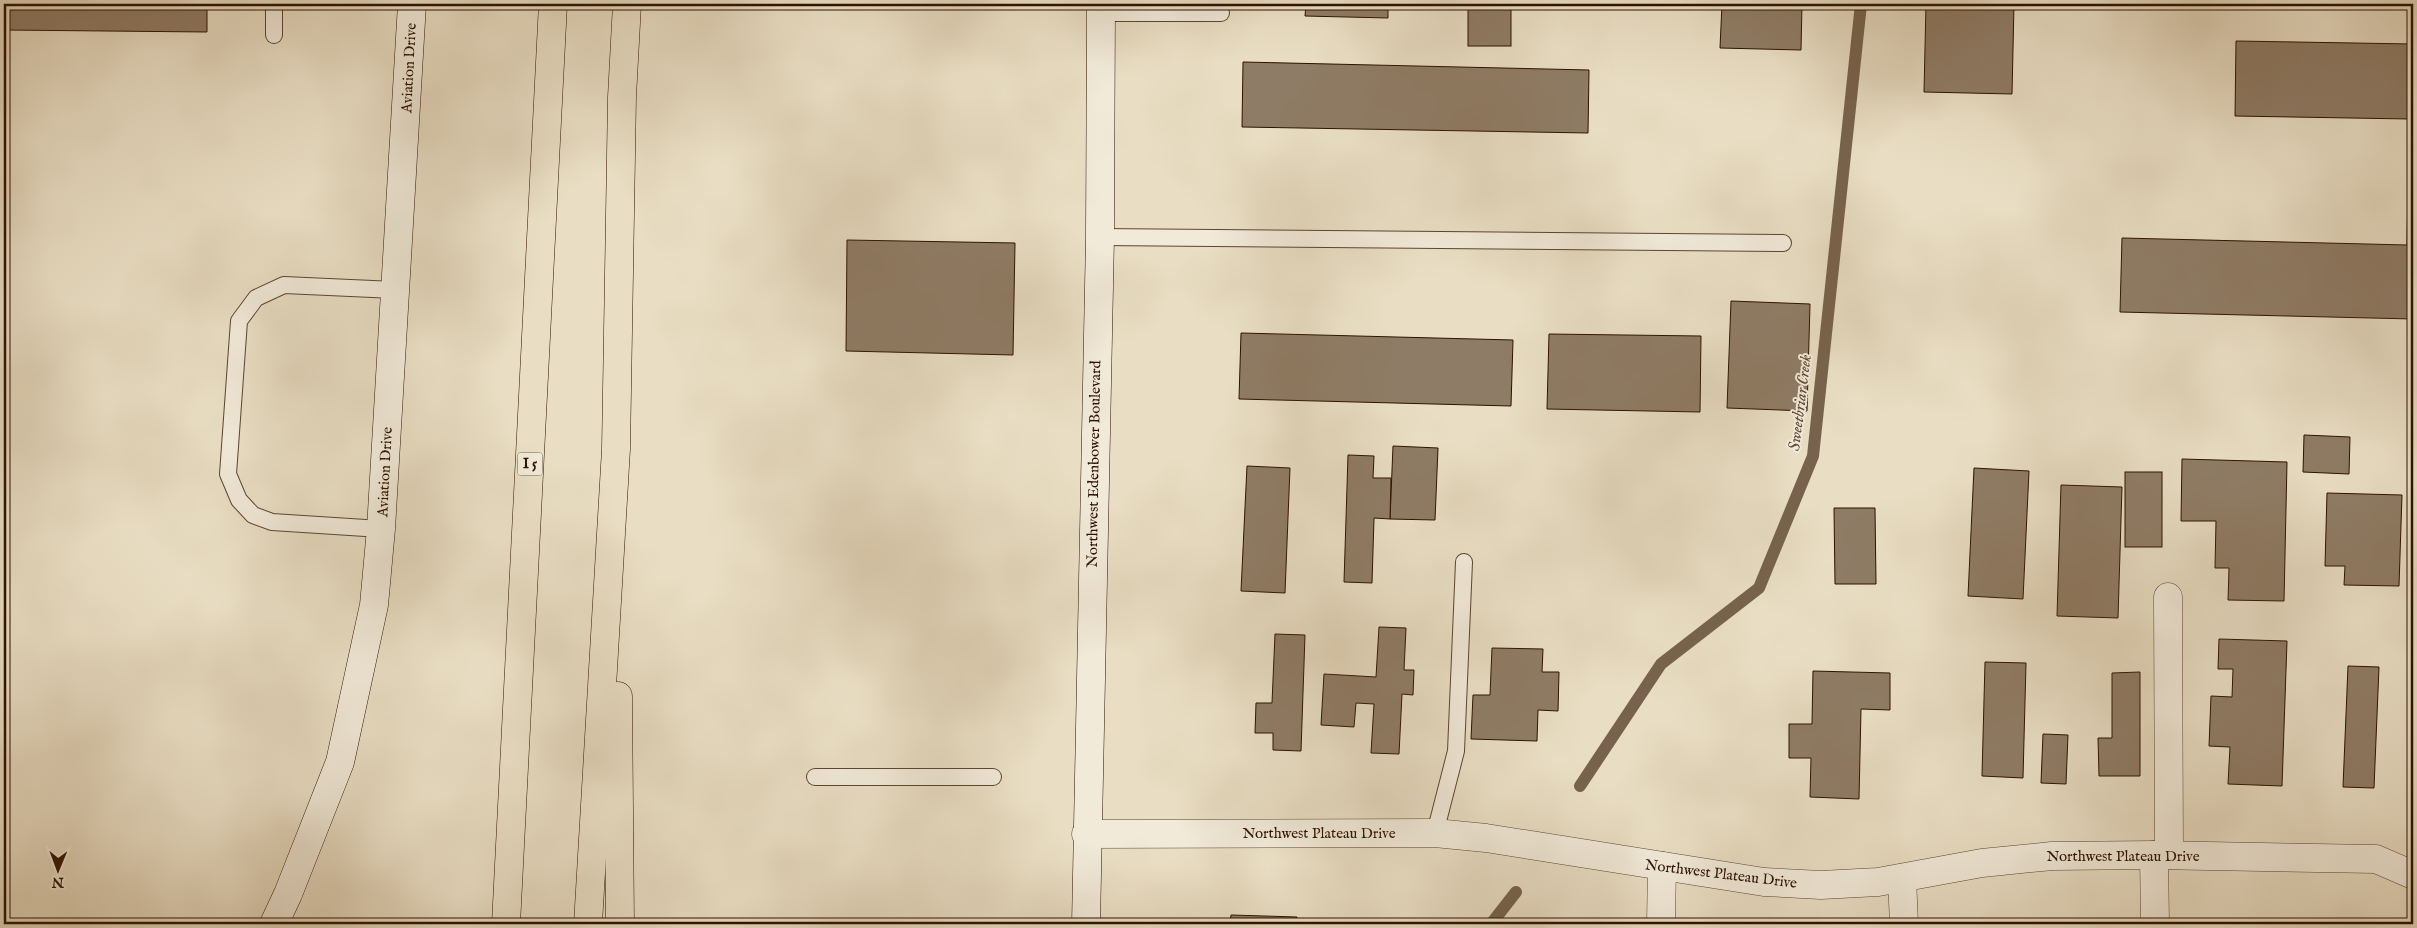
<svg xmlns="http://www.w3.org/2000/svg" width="2417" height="928" font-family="'IM FELL English',serif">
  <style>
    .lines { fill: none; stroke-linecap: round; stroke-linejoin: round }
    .stream { stroke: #77634d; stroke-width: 12 }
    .building { fill: #8f7c66; stroke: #2d1200 }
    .lane-casing { stroke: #5c4531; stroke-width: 18 }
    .street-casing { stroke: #5c4531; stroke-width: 29 }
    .secondary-casing { stroke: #2d1200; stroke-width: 29 }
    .highway-casing { stroke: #2d1200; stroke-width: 29 }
    .lane { stroke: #f1ead9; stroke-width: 16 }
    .street { stroke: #f1ead9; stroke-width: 28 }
    .secondary { stroke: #f1ead9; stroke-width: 28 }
    .highway { stroke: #e9dec4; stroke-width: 28 }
    .labels { text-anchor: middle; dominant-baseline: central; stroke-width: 4; stroke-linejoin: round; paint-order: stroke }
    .shield { fill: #f1ead9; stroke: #685341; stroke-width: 1 }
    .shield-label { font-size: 14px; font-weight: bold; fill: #2d1200 }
    .street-label { font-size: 15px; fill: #2d1200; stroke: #f1ead9 }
    .water-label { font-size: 16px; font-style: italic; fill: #5f4834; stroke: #f1ead9 }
  </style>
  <rect width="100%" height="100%" fill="#e9dec4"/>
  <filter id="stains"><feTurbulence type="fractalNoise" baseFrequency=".004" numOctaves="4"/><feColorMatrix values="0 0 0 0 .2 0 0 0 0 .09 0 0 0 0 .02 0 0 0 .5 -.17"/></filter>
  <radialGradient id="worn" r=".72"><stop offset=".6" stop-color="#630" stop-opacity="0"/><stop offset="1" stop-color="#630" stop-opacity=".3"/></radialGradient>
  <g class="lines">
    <g class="stream">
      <path d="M1580,786l81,-122 98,-76 54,-132 48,-452"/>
      <path d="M1491,924l25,-32"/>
    </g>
  </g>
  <g class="building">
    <path d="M4,4h203v28l-203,-2z"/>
    <path d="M1306,4h82v14l-83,-2z"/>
    <rect x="1468" y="4" width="43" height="42"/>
    <path d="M1722,4h80l-1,46 -81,-2z"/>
    <path d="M1926,4h88l-2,90 -88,-2z"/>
    <path d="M2413,15v304l-293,-7 2,-74 285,7 2,-126 -174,-3 1,-75 176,3z"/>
    <path d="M1243,62l346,8 -1,63 -346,-6z"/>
    <path d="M847,240l168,3 -2,112 -167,-4z"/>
    <path d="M1731,301l79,3 -3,107 -80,-3z"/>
    <path d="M1241,333l272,7 -2,66 -272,-7z"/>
    <path d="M1549,334l152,2 -1,76 -153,-3z"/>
    <path d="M2304,435l46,2 -1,37 -46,-2z"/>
    <path d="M1393,446l45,2 -3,72 -45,-1z"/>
    <path d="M1348,455l26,1 -1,22h18l-1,41 -16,-1 -2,65 -28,-1z"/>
    <path d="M2182,459l105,3 -3,139 -56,-1 1,-32h-14l1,-47h-35z"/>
    <path d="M1247,466l43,2 -5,125 -44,-2z"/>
    <path d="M1974,468l55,3 -6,128 -55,-3z"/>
    <rect x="2125" y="472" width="37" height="75"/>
    <path d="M2061,485l61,2 -4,131 -61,-2z"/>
    <path d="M2327,493l75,2 -3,91 -55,-1 1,-19h-20z"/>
    <path d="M1834,508h41l1,76h-41z"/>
    <path d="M1379,627l27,1 -2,42h10l-1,25 -11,-1 -3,60 -28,-1 3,-49 -18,-1 -2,24 -33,-2 3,-51 52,3z"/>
    <path d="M1275,634l30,1 -4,116 -28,-1v-17h-18l1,-30h16z"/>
    <path d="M2219,639l68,2 -5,145 -54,-2 2,-37 -21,-1 2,-50 21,1 1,-28h-15z"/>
    <path d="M1492,648l51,1 -1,23h17l-1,39 -20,-1 -1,31 -66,-2 2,-44h17z"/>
    <path d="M1985,662l41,1 -3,115 -41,-2z"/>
    <path d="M2348,666l31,1 -5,121 -31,-1z"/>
    <path d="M1813,671l77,2v37l-29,-1 -2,90 -49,-2 1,-39h-22v-34h23z"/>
    <path d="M2140,672v104h-41l-1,-38h14v-65z"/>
    <path d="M2043,734l25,1 -2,49 -25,-1z"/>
    <path d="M1231,915l66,2v7h-67z"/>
  </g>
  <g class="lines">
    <defs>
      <g id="lane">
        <path d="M1101,13h120"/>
        <path d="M274,35v-31"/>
        <path d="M1100,237l683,6"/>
        <path d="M381,529l-109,-7 -19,-7 -14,-15 -11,-26 11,-153 17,-23 28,-13 111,5"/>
        <path d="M815,777h178"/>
        <path d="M1435,833l21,-82 8,-189"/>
      </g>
      <g id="street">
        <path d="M2168,597l1,258"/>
        <path d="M1086,834l349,-1 51,5 278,44 57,3 57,-3 104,-19 70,-7 102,-1 222,4 37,16"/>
        <path d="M2154,855l1,69"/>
        <path d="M1902,878l2,46"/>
        <path d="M1661,924l1,-58"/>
      </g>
      <g id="secondary">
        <path d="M274,924l14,-30 52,-132 34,-157 7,-76 31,-525"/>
        <path d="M1086,924l14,-687 1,-233"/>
      </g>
      <g id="highway">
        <path d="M618,696l2,228"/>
        <path d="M506,924l47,-920"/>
        <path d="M588,924l28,-475 6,-352 5,-93"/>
      </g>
    </defs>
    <use href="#lane" class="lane-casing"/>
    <use href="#street" class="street-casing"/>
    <use href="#secondary" class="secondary-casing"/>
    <use href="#highway" class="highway-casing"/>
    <use href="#lane" class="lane"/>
    <use href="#street" class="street"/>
    <use href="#secondary" class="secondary"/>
    <use href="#highway" class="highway"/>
  </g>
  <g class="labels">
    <rect class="shield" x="517.5" y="452.5" width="25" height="23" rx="4"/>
    <g class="shield-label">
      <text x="530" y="464">I 5</text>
    </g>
    <g class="street-label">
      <text transform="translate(409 68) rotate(-87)">Aviation Drive</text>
      <text transform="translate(1094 464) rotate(-89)">Northwest Edenbower Boulevard</text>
      <text transform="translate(385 472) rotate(-87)">Aviation Drive</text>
      <text x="1319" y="833">Northwest Plateau Drive</text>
      <text x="2123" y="856">Northwest Plateau Drive</text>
      <text transform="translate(1721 874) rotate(7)">Northwest Plateau Drive</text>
    </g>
    <g class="water-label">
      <text transform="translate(1801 403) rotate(-83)">Sweetbriar Creek</text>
    </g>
  </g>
  <rect width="2417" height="928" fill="none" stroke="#e9dec4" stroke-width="20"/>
  <rect x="5" y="5" width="2407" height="918" fill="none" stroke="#2d1200" stroke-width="2.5"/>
  <rect x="10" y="10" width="2397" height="908" fill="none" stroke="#2d1200"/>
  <g transform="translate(58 870) rotate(181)" stroke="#f1ead9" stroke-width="4" paint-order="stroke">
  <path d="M0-4L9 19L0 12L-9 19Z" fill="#2d1200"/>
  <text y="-8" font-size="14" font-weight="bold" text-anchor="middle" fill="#2d1200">N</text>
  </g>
  <rect width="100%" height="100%" filter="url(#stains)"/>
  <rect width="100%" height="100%" fill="url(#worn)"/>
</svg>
